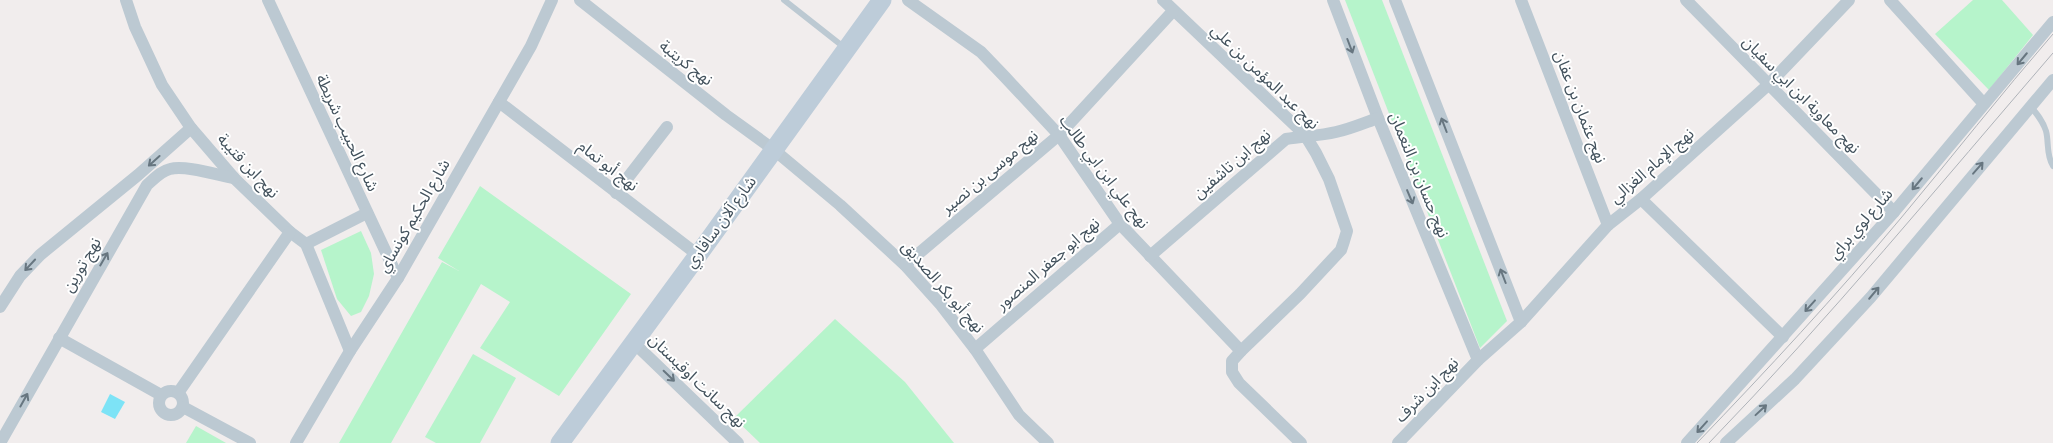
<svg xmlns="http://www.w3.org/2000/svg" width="2053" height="443" font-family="'Source Sans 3','Noto Sans Arabic',sans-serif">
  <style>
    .green { fill: #b6f4cb }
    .water { fill: #7de3f6 }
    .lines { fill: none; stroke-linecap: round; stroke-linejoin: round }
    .lane { stroke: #bcc9d2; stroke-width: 6 }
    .street { stroke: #bcc9d2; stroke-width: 12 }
    .secondary { stroke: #bdccd9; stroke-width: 19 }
    .tram { stroke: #afb3b9; stroke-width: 1 }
    .oneway { stroke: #677680 }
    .labels { text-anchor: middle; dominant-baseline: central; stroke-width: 4; stroke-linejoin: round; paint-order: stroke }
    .street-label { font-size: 16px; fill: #43525d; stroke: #fff }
  </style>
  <rect width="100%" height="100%" fill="#f1eded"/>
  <g class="green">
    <path d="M1345,0h37l125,321 -27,27z"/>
    <path d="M1973,0h29l31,35 -44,55 -54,-56z"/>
    <path d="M480,186l151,108 -72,102 -79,-48 30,-46 -29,-18 -90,159h-52l103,-181 17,9 -21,-13z"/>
    <path d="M361,231l10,22 3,21 -5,22 -8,16 -10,4 -14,-17 -16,-49z"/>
    <path d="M835,319l70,63 49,61h-194l-26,-25z"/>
    <path d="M473,354l43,24 -36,65h-44l-11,-6z"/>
    <path d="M196,426l30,17h-40z"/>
  </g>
  <path class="water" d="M110,394l15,8 -10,17 -14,-7z"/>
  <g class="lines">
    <g class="lane">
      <path d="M784,0l61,48"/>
      <path d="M2031,107c6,7 12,14 15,24 3,11 0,24 7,35"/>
    </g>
    <g class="street">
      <path d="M126,0l9,27 27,58 29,43 43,50 56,54 16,12 44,107"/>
      <path d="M268,0l130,278"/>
      <path d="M580,0l146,115 47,34 67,56 65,60 36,40 34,44 44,66 29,28"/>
      <path d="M908,0l73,52 24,25 54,58 61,89 121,127 -9,10v11l7,11 62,60"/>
      <path d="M1163,0l142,135 11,18 13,26 18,52 -3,10 -3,9 -41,44 -59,57"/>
      <path d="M1333,0l45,118 100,242"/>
      <path d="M1395,0l126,322"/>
      <path d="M1521,0l87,225"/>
      <path d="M1686,0l208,212"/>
      <path d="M1890,0l94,104"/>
      <path d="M499,102l199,153"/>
      <path d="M616,193l51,-66"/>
      <path d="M1641,199l142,138"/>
      <path d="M306,244l61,-31"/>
      <path d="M1150,256l136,-117c17,-3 33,-3 50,-7 14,-3 28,-9 42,-14"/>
      <path d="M905,265l154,-130 114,-124"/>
      <path d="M0,307l20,-31 20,-21 98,-80 53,-47"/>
      <path d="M59,338l102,57"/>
      <path d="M634,343l104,100"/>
      <path d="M975,349l145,-125"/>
      <circle cx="171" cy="403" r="12"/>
      <path d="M178,393l112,-161"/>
      <path d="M183,407l67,36"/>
      <path d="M0,443l147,-258c7,-6 14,-14 23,-16 16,-4 47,6 64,9"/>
      <path d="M296,443l54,-92 48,-73 133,-232 21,-46"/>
      <path d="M1398,443l80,-83 43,-38 87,-97 33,-26 127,-114 81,-85"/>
      <path d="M1687,443l207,-231 159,-190"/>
      <path d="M1726,443l69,-64 76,-82 182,-217"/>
    </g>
    <path class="secondary" d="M560,443l138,-188 184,-255"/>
    <g class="tram">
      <path d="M1697,443c70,-73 139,-147 204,-225 51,-61 100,-124 152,-184"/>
      <path d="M1709,443c121,-125 231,-259 344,-390"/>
    </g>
  </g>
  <defs><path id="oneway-shaft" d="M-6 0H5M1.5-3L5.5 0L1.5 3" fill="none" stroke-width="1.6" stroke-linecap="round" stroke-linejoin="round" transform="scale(1.25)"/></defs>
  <g class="oneway">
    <use href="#oneway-shaft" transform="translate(1350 46) rotate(69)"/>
    <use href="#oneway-shaft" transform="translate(2022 59) rotate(130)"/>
    <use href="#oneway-shaft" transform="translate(1444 125) rotate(-111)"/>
    <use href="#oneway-shaft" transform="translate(154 161) rotate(138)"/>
    <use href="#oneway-shaft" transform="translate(1978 168) rotate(-49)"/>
    <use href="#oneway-shaft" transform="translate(1917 184) rotate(130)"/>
    <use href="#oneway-shaft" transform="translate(1410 197) rotate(67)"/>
    <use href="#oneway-shaft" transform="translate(104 259) rotate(-60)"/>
    <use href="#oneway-shaft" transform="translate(30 265) rotate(133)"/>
    <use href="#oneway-shaft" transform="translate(1503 276) rotate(-111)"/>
    <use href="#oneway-shaft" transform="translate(1874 293) rotate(-50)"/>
    <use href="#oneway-shaft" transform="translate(1810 306) rotate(132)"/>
    <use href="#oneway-shaft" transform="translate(669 376) rotate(44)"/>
    <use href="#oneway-shaft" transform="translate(24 400) rotate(-61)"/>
    <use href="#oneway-shaft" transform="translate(1761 410) rotate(-43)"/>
    <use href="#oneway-shaft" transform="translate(1702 427) rotate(132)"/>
  </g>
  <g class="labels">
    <g class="street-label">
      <text transform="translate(686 63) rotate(38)">نهج كريتبة</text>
      <text transform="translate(1265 77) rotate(44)">نهج عبد المؤمن بن علي</text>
      <text transform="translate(1801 95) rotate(45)">نهج معاوية ابن ابي سفيان</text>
      <text transform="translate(1580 107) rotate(69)">نهج عثمان بن عفان</text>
      <text transform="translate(347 133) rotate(65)">شارع الحبيب شريطة</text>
      <text transform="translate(1232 164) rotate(-41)">نهج ابن تاشفين</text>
      <text transform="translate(248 166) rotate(47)">نهج ابن قتيبة</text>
      <text transform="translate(608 166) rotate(38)">نهج أبو تمام</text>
      <text transform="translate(1652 166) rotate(-41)">نهج الإمام الغزالي</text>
      <text transform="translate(990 172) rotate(-40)">نهج موسى بن نصير</text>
      <text transform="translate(1104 172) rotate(53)">نهج علي ابن ابي طالب</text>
      <text transform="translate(1419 175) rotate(68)">نهج حسان بن النعمان</text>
      <text transform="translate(414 216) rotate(-60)">شارع الحكيم كونساي</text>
      <text transform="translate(721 222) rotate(-54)">شارع آلان سافاري</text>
      <text transform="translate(1861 224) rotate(-49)">شارع لوي براي</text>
      <text transform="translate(1048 264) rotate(-41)">نهج ابو جعفر المنصور</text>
      <text transform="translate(82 265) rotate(-60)">نهج تورين</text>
      <text transform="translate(943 287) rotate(49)">نهج أبو بكر الصديق</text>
      <text transform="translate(697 381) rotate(44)">نهج سانت اوقيستان</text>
      <text transform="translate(1427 390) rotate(-46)">نهج ابن شرف</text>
    </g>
  </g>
</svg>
